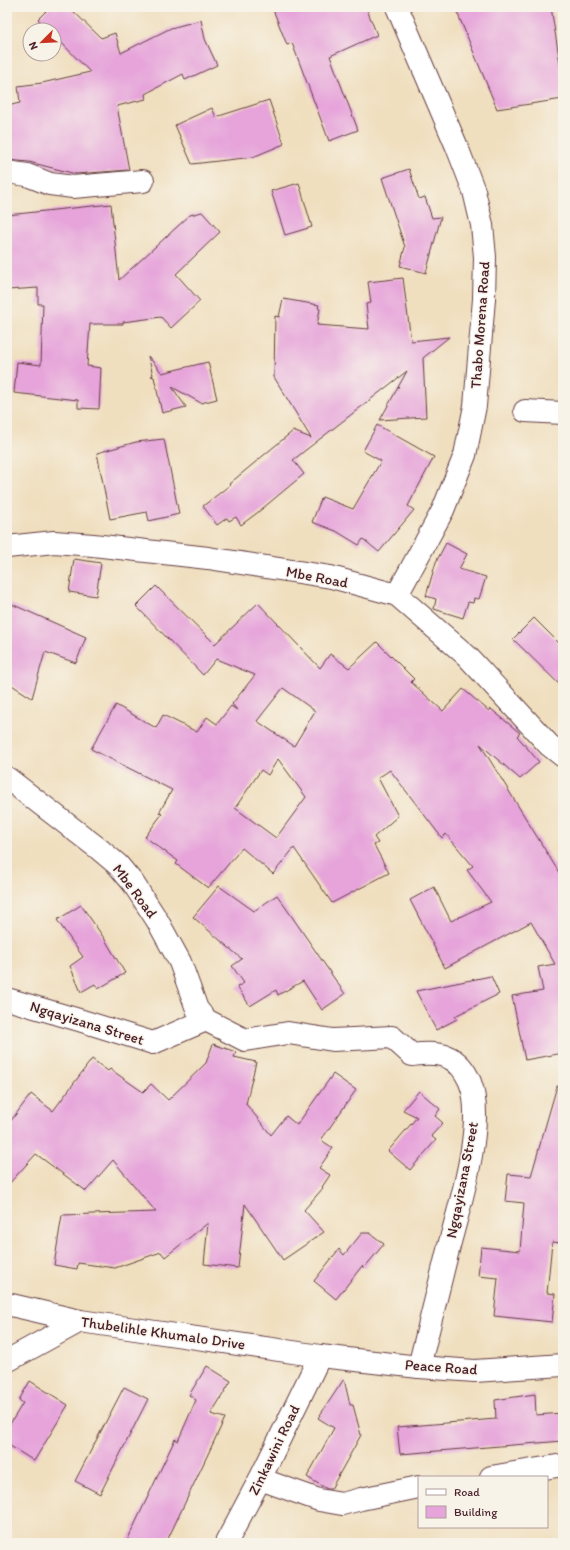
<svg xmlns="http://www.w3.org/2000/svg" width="570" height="1550" font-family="Itim,sans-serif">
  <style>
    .building { fill: #e6a4da; fill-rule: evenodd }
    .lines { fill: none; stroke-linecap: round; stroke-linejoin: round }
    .minor-casing { stroke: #633c41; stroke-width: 24 }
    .minor { stroke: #fff; stroke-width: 22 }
    .labels { text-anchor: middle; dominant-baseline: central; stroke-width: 3; stroke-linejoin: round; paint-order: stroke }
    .street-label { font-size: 15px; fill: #4a1f2b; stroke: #f7f3e8 }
  </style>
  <rect width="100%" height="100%" fill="#f7f3e8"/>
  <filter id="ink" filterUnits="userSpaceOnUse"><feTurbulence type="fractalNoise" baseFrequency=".025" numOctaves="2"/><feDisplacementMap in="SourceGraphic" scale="8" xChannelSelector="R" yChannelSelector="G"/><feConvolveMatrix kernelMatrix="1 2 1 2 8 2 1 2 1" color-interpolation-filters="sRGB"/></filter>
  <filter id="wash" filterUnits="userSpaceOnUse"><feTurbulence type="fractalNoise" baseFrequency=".012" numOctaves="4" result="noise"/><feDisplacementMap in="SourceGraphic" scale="16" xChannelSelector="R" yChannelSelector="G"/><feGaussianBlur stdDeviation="0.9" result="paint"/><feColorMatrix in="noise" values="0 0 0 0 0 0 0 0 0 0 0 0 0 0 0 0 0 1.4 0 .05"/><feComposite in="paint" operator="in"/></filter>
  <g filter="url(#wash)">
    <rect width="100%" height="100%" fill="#f0dfbf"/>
    <g id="blocks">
      <g class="building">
        <path d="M50,7h19l32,31 14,-5 6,20 50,-25 30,-8 4,19 12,26 -32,15 -2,-6 -38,20 1,5 -29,7 12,64 -53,4 -47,-12 -22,-2v-54l13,-3 -2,-17 24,-3 48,-11 -36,-37v-5h-5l-11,-11z"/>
        <path d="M272,7h94l11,28 -47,21 28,74 -29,11 -37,-98 -5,2z"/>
        <path d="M455,7h96l12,75v17l-66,10z"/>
        <path d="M269,100l15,44 -31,13 -61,7 -17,-39 37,-17 4,9z"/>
        <path d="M409,169l10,30 6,-2 7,21 9,-1 -15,56 -26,-7 5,-19 -23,-69z"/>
        <path d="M299,183l13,44 -27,8 -14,-44z"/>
        <path d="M111,204l8,76 71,-65 12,-3 18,20 -44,42 24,27 -29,27 -10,-11 -38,5v2h-33l-3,42 14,2 -2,41 -21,-1v-8l-64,-7 3,-31 24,3 2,-61h-5v-16l-31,2v-75z"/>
        <path d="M403,278l8,63 38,-4 -26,21 3,59 -46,3 27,-49 -114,89 11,14 -47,39 -16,12 -5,-8 -7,4 -2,-3 -10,7 -14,-19 27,-21 -1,-1 64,-53 18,7 -37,-61 1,-61 4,1 4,-18 36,6 -1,3 2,1 -3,16 52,4 -3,-25 5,-1 -3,-21z"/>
        <path d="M148,356l14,17 46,-11 9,37 -16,4 -29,-16 14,20 -24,6 -8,-36 -3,-1 2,-1z"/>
        <path d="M377,425l57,32 -26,49 6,4 -35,42 -16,-13 -4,6 -23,-14 -24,-9 10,-25 31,12 28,-48 -18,-10z"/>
        <path d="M164,439l15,75 -30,7 -2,-9 -37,7 -13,-66 39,-11z"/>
        <path d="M446,543l21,11 -8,15 27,8 -7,22 -5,-1 -1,5 -5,-1 -5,16 -29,-9 2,-10 -10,-3 10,-34z"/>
        <path d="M74,559l27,4 -5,33 -27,-4z"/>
        <path d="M156,586l59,58 43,-41 62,65 10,-14 19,14 28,-26 37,37 -3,3 32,29 20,-22 26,22 2,-2 29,24 -3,3 22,26 -19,17 -40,-35 83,135v174l-38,7 -13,-64 31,-5 -5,-24 17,-3 -24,-42 -86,46 -35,-68 24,-13 17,34 40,-19 -24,-32 6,-4 -27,-32 -4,4 -52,-68 -12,8 20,38 -24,21 4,6 -4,2 15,28 -57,30 -38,-55 -21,26 -31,-26 -34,40 -32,-24 2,-3 -33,-24 17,-23 -3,-1 13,-23 -81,-41 25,-44 40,23 7,-13 34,17 10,-15 10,7 14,-18 6,4 -5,-6 23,-29 -39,-16 -13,16 -67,-69zM283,688l32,23 -21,35 -37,-25zM278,759l28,38 -30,41 -41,-30 26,-38 7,5z"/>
        <path d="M7,602l79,35 -10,26 -31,-11 -13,46 -25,-16z"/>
        <path d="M534,618l29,29v41l-50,-49z"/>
        <path d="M219,886l35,25 23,-16 68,99 -23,16 -19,-29 -25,14 -2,-5 -26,16 -13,-19 7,-4 -12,-17 10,-7 -49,-42z"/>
        <path d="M81,905l23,33 21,35 -27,16 -3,-5 -14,8 -11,-26 13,-9 -26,-37z"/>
        <path d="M491,976l8,18 -44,22 2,3 -21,11 -20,-39z"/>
        <path d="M213,1044l23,8 -2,5 22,5 -10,42 25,31 15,-19 11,9 36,-51 23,16 -35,50 12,8 -14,20 11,7 -8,12 1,1 -19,22 20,22 -41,28 -38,-56 -7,64 -34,-4 4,-41 -43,34 -4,-5 -46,16 -37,-5 -1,6 -23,-4 8,-50 94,-3 -43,-52 -27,31 -50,-37 -29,32v-60l24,-32 22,17 39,-52 16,12 2,-2 33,23 8,-8 17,16 38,-37z"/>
        <path d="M557,1086h6v157l-11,-1 -5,51 8,1 -3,28 -58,-6 4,-38 -20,-2 3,-29 39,4 4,-48 -19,-2 3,-27 23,2z"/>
        <path d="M419,1091l21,18 -5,7 8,7 -12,13 5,4 -26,30 -22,-19 29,-34 -14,-7z"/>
        <path d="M362,1233h8l14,11 -20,24 -2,-2 -26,33 -22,-18 25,-32 5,6z"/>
        <path d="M207,1366l24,15 -20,33 14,4 -59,125h-40l49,-104 3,2 18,-41 -7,-5z"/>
        <path d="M344,1379l6,26h3l8,30 -30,54h-4l-20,-12 27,-49 -16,-10z"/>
        <path d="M30,1381l38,24 -34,56 -27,-17v-15l16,-26 -4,-3z"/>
        <path d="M124,1387l24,12 -48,95 -25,-13z"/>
        <path d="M535,1394l1,21 27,-2v28l-163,13 -3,-27 99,-8 -1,-19z"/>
      </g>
    </g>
  </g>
  <g filter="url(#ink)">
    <use href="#blocks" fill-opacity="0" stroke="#633c41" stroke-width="1"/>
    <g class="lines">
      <defs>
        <g id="minor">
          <path d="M7,172l20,3 23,9 23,3 70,-6"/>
          <path d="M525,411l38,2"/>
          <path d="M7,547l47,-5 39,3 115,13 123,19 66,18 70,61 82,89 14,11"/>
          <path d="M397,595l46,-85 22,-55 10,-49 9,-107 1,-42 -3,-32 -8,-34 -17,-44 -60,-140"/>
          <path d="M7,778l92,71 19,16 15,18 24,37 23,42 17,47 9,11"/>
          <path d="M7,999l72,21 74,23 53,-23 39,20 43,-7 45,7 59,-3 20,18c27,-4 46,-1 58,27 16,40 -10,122 -21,164 -10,40 -20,81 -30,121"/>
          <path d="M7,1304l73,17 240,35 99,11 56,4 88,-6"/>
          <path d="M7,1361l73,-40"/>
          <path d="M491,1477l72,-12"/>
          <path d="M260,1479l59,21 23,4 19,-5 58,-12"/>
          <path d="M226,1543l34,-64 60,-123"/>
        </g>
      </defs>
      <use href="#minor" class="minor-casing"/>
      <use href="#minor" class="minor"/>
    </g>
  </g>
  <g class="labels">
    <g class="street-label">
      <text transform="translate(480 325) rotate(-86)">Thabo Morena Road</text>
      <text transform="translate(317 577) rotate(11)">Mbe Road</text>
      <text transform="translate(135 891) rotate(53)">Mbe Road</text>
      <text transform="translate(87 1023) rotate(17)">Ngqayizana Street</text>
      <text transform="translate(462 1180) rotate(-79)">Ngqayizana Street</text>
      <text transform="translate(163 1333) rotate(8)">Thubelihle Khumalo Drive</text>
      <text transform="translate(441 1367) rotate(4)">Peace Road</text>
      <text transform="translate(274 1450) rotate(-64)">Zinkawini Road</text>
    </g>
  </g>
  <rect width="570" height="1550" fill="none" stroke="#f7f3e8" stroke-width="24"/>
  <rect x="418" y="1476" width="130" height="52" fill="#f7f3e8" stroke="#b29e9c"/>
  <rect x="426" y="1489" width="20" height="6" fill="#ffffff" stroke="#b29e9c"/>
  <text x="454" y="1496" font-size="12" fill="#4a1f2b">Road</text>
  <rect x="426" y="1506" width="20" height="12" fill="#e6a4da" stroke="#b29e9c"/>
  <text x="454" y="1516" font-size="12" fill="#4a1f2b">Building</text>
  <g transform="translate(42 42) rotate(246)"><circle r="19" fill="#f7f3e8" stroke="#b29e9c"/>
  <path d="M0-3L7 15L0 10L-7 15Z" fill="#c8321e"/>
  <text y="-6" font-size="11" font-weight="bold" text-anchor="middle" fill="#4a1f2b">N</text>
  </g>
</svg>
